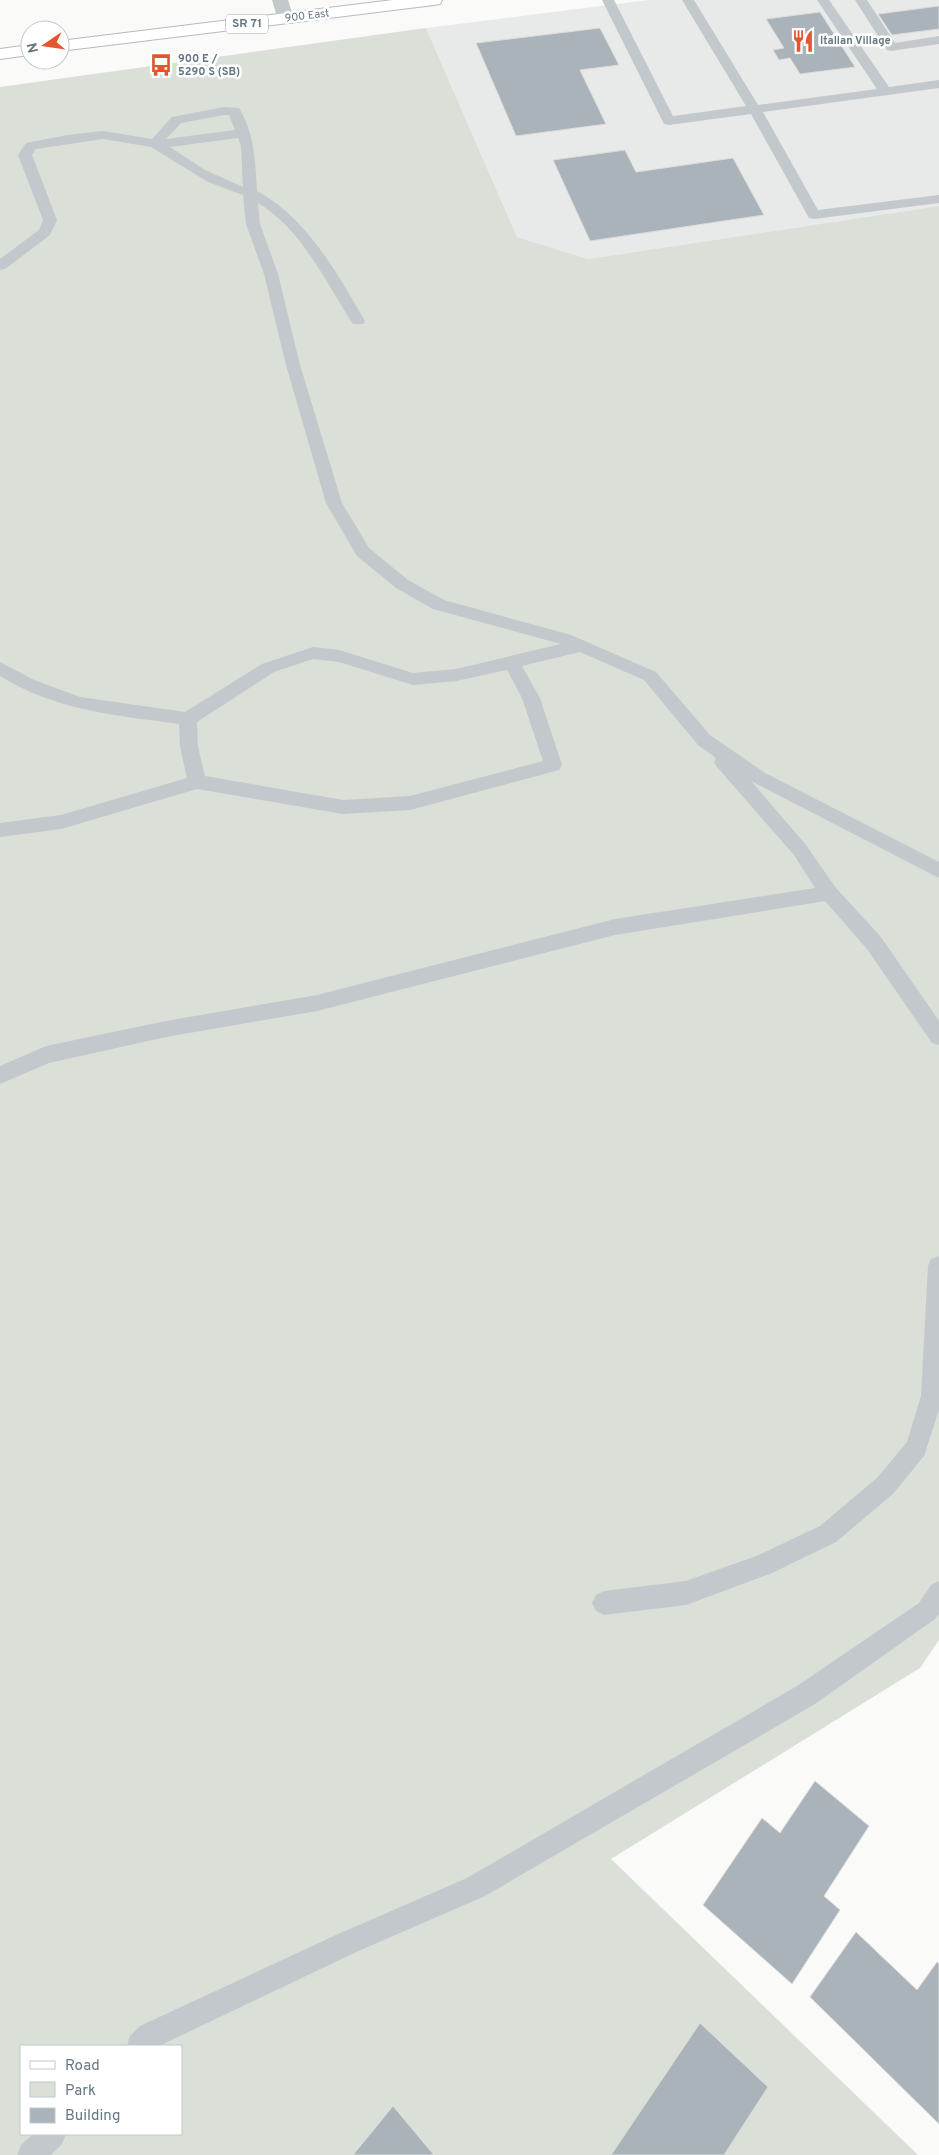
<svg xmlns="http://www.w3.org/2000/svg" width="939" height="2155" font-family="Overpass,sans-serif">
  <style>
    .built { fill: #e8e9e9 }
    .green { fill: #dadfd7; fill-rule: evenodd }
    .building { fill: #aab3b9; stroke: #dcdcda }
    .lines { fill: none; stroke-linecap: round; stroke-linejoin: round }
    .primary-casing { stroke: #b5babe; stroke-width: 2 }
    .lane { fill: #c3c8cc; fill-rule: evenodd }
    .street { fill: #c3c8cc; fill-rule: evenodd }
    .primary { fill: #fff; fill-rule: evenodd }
    .labels { text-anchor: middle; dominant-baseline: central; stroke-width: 5; stroke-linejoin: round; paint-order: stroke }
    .far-street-label { font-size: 11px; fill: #657683; stroke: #fff }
    .far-poi-label { font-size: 11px; font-weight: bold; fill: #657683; stroke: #fff; text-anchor: start }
    .shield { fill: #fff; stroke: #939fa8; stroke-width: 1 }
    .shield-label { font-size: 12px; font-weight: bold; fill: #657683 }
  </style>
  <rect width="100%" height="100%" fill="#fafaf8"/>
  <path class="built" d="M648,0h291v206l-351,53 -71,-22 -91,-209z"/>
  <path class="green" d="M426,28l91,209 71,22 351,-53v1434l-19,28 -309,191 307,296h-918v-2068zM21,2046h160v88h-160z"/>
  <g class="building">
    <path d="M939,6v23l-47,6 -14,-21z"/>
    <path d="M820,12l35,55 -55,7 -10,-16 -11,2 -6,-10 11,-2 -18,-29z"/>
    <path d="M600,28l19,37 -39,5 26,54 -90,12 -40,-93z"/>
    <path d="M625,150l11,22 97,-14 31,57 -174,26 -37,-81z"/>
    <path d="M815,1781l54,45 -45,70 16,14 -48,74 -89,-79 59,-87 18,15z"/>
    <path d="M856,1932l61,58 20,-28 2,2v160l-129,-127z"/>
    <path d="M700,2023l68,64 -44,68h-113z"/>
    <path d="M393,2106l41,49h-81z"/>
  </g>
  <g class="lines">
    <defs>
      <g id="primary">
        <path d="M393,0h49l-2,4 -6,1 -374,46v-10z"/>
        <path d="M30,45v10l-30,4v-10z"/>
      </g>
    </defs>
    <use href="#primary" class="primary-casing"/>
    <g class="lane">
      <path d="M602,0h12l59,116 73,-10 -64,-106h12l64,105 119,-16 -60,-89h12l60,87 50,-7v8l-176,24 55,98 121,-15v8l-125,16 -5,-1 -58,-104 -82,11 -5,-1z"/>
      <path d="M855,0h12l28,43 44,-7v8l-48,7 -4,-1z"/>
      <path d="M224,107l15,1c16,26 16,54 18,83 50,27 80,82 108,130l-2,3h-10c-27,-41 -51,-95 -95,-121l2,21 18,50 22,91 42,138 27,45 39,32 36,20 127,35 85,37 54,63 55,38 174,89v16l-188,-97 55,64 30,43 45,49 58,84v24l-7,-2 -65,-94 -42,-48 -210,34 -298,76 -151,26 -117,26 -49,21v-18l46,-20 120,-25 151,-26 298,-76 200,-31 -21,-33 -77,-88 -3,-5 2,-4 -18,-13 -54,-65 -64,-28 -58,14 18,32 22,67 -3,5 -149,40 -67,4 -146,-25 -136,40 -61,8v-14l61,-8 126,-37 -7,-31 -1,-23c-64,-9 -122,-13 -179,-48v-14l34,18 46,17 105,15 77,-48 51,-17 26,3 74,23 43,-4 105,-25 -128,-35 -37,-21 -39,-32 -31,-53 -40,-138 -22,-91 -18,-50 -3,-29 -35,-13 -57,-35 -48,-8 -67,10 -4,6 25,65 -7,15 -45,34 -5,1v-11l39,-29 4,-10 -25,-65 8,-12 41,-8 36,-4 49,8 20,-22zM224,115h5l6,15 -69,9 15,-16zM238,138l3,8 2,41 -38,-17 -35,-23zM313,659l26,3 74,23 43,-4 51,-11 15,28 21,63 -133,35 -67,4 -138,-24 -7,-29 -1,-25 77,-50z"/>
      <path d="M939,1256v154l-15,46 -31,38 -57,48 -64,31 -86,32 -82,10 -8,-4 -4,-8 4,-8 8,-4 82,-10 73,-26 61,-29 57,-48 30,-36 14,-46 7,-130 3,-7z"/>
      <path d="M939,1581v33l-4,5 -120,85 -330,192 -131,57 -195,93h-32l3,-10 10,-10 196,-91 131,-57 330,-192 122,-83 12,-18z"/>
      <path d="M33,2134h33l-4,10 -11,11h-34l4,-10z"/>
    </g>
    <path class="street" d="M272,0h16l6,19 -3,4h-12z"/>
    <use href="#primary" class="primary"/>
  </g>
  <defs>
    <symbol id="restaurant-bare" viewBox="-9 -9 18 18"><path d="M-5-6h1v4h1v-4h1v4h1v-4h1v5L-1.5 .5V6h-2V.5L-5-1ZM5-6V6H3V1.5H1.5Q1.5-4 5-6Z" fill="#e4572e" stroke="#fff" stroke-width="2.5" paint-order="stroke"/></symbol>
    <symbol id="bus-bare" viewBox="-9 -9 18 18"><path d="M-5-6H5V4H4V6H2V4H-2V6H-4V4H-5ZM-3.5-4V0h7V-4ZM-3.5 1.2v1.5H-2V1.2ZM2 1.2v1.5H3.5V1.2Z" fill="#e4572e" stroke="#fff" stroke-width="2.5" paint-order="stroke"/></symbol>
  </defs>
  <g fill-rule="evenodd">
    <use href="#restaurant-bare" x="787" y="25" width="32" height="32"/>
    <use href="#bus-bare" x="145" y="49" width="32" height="32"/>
  </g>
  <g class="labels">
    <g class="far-street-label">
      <text transform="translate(307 16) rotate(-7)">900 East</text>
    </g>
    <g class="far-poi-label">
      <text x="820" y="41">Italian Village</text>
      <text x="178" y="59">900 E /<tspan x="178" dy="13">5290 S (SB)</tspan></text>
    </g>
    <rect class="shield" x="226" y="14.5" width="42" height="19" rx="4"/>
    <g class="shield-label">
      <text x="247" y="24">SR 71</text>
    </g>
  </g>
  <rect x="20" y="2045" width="162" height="90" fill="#ffffff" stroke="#c1c8cd"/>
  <rect x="30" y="2061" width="25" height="8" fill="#ffffff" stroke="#c1c8cd"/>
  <text x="65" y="2070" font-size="15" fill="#657683">Road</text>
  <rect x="30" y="2082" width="25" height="15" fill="#dadfd7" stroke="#c1c8cd"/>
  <text x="65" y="2095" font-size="15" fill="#657683">Park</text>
  <rect x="30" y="2108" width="25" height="15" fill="#aab3b9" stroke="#c1c8cd"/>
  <text x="65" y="2120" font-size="15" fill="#657683">Building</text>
  <g transform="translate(45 45) rotate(257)"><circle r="24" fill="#ffffff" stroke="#c1c8cd"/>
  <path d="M0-4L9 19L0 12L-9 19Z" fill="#e4572e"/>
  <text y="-8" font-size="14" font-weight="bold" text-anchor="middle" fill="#657683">N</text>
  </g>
</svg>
